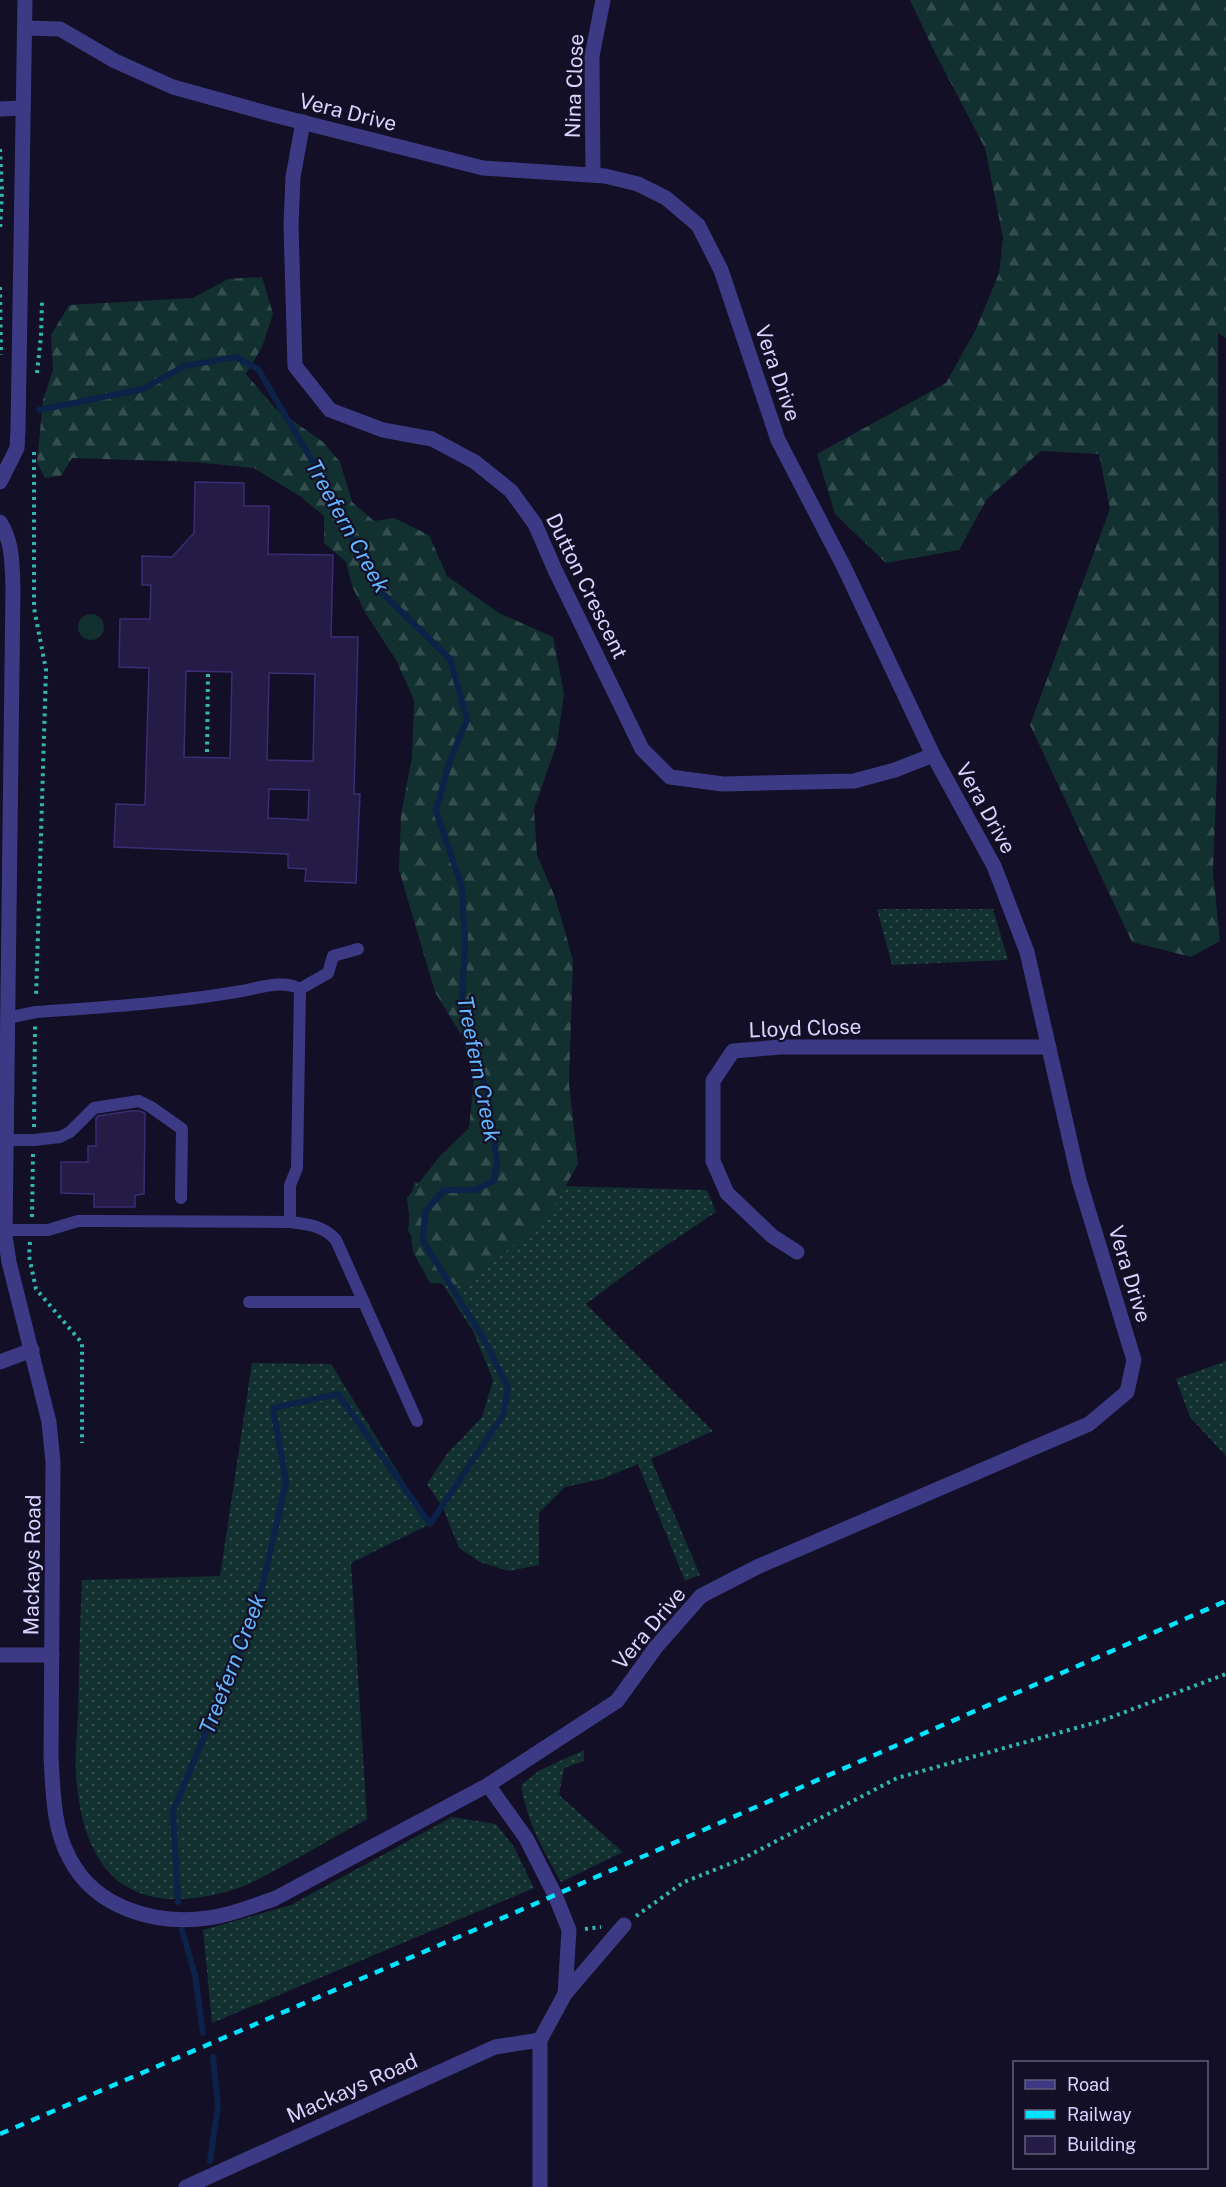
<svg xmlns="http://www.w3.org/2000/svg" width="1226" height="2187" font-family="'Public Sans',sans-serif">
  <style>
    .grass { fill: url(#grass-dots) }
    .forest { fill: url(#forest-firs) }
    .green { fill: #12302f }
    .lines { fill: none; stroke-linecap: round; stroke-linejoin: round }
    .stream { stroke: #0c2248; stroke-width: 6 }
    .building { fill: #241b47; stroke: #3b2d73; stroke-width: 1.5; fill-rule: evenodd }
    .path { stroke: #2fb8b0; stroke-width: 4; stroke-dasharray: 3 4.5; stroke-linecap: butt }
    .service { stroke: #3d3a85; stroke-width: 12 }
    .minor { stroke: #3d3a85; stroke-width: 15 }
    .tertiary { stroke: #3d3a85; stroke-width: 15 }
    .rail { stroke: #00e5ff; stroke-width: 4.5; stroke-dasharray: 9 8; stroke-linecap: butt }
    .labels { text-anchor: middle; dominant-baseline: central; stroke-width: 4.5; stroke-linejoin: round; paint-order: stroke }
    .street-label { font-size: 21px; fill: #d9d4ff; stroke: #130f26 }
    .water-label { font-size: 22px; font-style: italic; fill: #62b6ff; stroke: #130f26 }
  </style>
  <defs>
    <pattern id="grass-dots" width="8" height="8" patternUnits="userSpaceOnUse" patternTransform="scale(1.5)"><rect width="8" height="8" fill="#12302f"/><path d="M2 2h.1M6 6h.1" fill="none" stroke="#344d4e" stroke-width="1.8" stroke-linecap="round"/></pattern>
    <pattern id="forest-firs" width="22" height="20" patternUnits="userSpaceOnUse" patternTransform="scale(1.5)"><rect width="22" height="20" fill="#12302f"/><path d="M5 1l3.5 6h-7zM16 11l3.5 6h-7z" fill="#344d4e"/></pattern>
  </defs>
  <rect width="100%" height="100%" fill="#130f26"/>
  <g class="grass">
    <path d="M877,909h116l15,51 -116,5z"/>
    <path d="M414,1182l293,8 9,22 -70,47 -60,45 127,127 -62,28 49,116 -15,6 -47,-117 -36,15 -37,8 -26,26v52l-30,6 -29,-9 -21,-14 -16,-40 -16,-24 20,-30 35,-37 11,-37 -20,-49 -65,-100z"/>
    <path d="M1226,1361v95l-36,-39 -14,-38z"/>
    <path d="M252,1363l79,1 99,160 -79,39 16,256c-27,15 -53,30 -80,45 -18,9 -38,22 -58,27 -93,26 -142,-11 -152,-105 -3,-24 0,-50 1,-73 1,-44 2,-88 4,-133l138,-4z"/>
    <path d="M584,1750v11l-20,7 -5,27 64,57 -62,30c-18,-33 -34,-59 -40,-97l19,-15z"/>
    <path d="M452,1817l44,7 18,23 20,41 -322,135 -9,-93 88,-25z"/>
  </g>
  <g class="forest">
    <path d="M910,0h316v338l-8,-5 1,388 -6,150 7,70 -29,16 -59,-15 -102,-217 80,-216 -11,-55 -58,-3 -54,48 -28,51 -73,13 -51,-49 -18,-60 129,-71 30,-54 23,-56 4,-35 -18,-90 -52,-99z"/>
    <path d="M262,277l11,37 -11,33 -16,27 29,34 48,34 17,20 12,40 22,19 20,-3 35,17 18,41 52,37 54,24 11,57 -7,49 -23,66 3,46 18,42 18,63 -4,124 9,80 -29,51 -82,70 -37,-2 -17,-31 -6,-54 33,-42 29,-28 5,-49 -12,-43 -27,-44 -36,-122 2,-55 11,-58 2,-57 -18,-40 -30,-46 -14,-28 -6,-24 -22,-19v-27l-23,-19 -47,-29 -60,-6 -122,-4 -11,18 -16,2 -8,-15 6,-63 10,-30 -2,-35 18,-30 124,-7 35,-19z"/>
  </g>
  <circle class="green" cx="91" cy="627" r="13"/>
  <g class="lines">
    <g class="stream">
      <path d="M39,410l104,-21 41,-23 52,-9 22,12 63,107 56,112 73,71 17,61 -17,40 -14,51 26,76 3,55 -3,63 26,92 9,65 -3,19 -19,9h-31l-19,22 -2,29 62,100 23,47 -5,27 -73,109 -92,-130 -65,14 13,74 -29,128 -84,201 5,91"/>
      <path d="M182,1930l13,45 8,58"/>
      <path d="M210,2161l8,-55 -5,-49"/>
    </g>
  </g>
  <g class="building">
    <path d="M195,482l49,1v23h25l-1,48 65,1 -2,82h27l-4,157h6l-4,89 -51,-2 1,-12 -18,-1v-14l-174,-7 2,-43 29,1 4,-137 -30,-1 1,-48h30l1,-34h-9v-29l30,1 22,-24zM186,671l46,1 -2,86 -46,-1zM269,673l46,1 -2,87 -46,-1zM269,789l40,1 -1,30 -40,-2z"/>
    <path d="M130,1111h10l5,2 -1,81 -9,1v12h-41v-13l-33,-1v-31h27v-16h8v-28l2,-2z"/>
  </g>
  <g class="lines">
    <g class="path">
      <path d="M0,149l2,42 -2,40"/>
      <path d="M0,287l1,68"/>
      <path d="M37,373l4,-37 1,-34"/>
      <path d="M34,452v156l12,62 -10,328"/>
      <path d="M207,752l1,-79"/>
      <path d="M34,1127l1,-101"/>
      <path d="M32,1217l1,-65"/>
      <path d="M30,1242l-1,14 7,33 46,54v100"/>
      <path d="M636,1916l48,-34 58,-23 155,-81 204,-57 125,-47"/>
      <path d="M585,1929l16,-2"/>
    </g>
    <g class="service">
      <path d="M300,989l28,-16 5,-17 25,-7"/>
      <path d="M7,1018l29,-6c68,-5 138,-9 206,-21 17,-3 41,-12 58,-2l-3,179 -7,17v37"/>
      <path d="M6,1140h28l26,-3 10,-5 24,-24 45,-7 12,6 31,22 -1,69"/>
      <path d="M5,1230h43l30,-9h17l195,1c18,2 34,4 46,18l81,181"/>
      <path d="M249,1302h115"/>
    </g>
    <g class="minor">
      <path d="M0,109l22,-1"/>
      <path d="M303,122l-10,55 -2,48 4,141 35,44 53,20 49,9 43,23 36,29 24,33 20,46 87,179 28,28 53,7 131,-3 41,-11 38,-15"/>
      <path d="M593,175l-1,-119 11,-56"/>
      <path d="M0,522c13,20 12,43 13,66l-8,648 4,26 40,160 4,40 -2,295c2,33 2,72 19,102 26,50 86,66 138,59 23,-3 44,-12 66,-19l214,-114 129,-84 39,-54 45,-51 56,-29 332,-143 38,-32 7,-32 -55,-180 -52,-228 -33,-86 -61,-111 -89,-188 -66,-127 -57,-170 -23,-45 -32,-27 -28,-14 -33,-8 -122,-8 -209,-53 -101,-28 -58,-26 -55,-32 -35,-1"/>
      <path d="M797,1252l-25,-16 -45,-43 -14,-32v-80l20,-30 48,-4h268"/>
      <path d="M0,1362l32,-12"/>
      <path d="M0,1655h52"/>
      <path d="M488,1785l38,53 29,57 14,35 -4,64 -25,46v147"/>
      <path d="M565,1994l59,-69"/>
      <path d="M186,2187l309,-140 45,-7"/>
    </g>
    <path class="tertiary" d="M0,482l17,-34 1,-18 7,-430"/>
    <path class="rail" d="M0,2134l514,-221 712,-312"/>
  </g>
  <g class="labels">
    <g class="street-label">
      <text transform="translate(574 86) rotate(-88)">Nina Close</text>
      <text transform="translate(348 112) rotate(14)">Vera Drive</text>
      <text transform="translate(778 373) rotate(71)">Vera Drive</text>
      <text transform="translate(587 586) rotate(64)">Dutton Crescent</text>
      <text transform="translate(986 808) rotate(61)">Vera Drive</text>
      <text transform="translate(805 1028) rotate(-2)">Lloyd Close</text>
      <text transform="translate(1130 1274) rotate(73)">Vera Drive</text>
      <text transform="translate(32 1565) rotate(-89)">Mackays Road</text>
      <text transform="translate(649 1628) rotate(-50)">Vera Drive</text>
      <text transform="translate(352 2088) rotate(-24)">Mackays Road</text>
    </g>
    <g class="water-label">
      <text transform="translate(348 526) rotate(61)">Treefern Creek</text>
      <text transform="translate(479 1069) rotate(79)">Treefern Creek</text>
      <text transform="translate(232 1664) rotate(-69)">Treefern Creek</text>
    </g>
  </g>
  <rect x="1013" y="2061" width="195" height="108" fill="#130f26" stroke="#625e7d" stroke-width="1.5"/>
  <rect x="1025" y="2080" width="30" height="9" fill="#3d3a85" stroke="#625e7d" stroke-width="1.5"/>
  <text x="1067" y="2091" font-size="18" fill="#d9d4ff">Road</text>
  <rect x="1025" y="2110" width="30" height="9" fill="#00e5ff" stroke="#625e7d" stroke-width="1.5"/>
  <text x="1067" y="2121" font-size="18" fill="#d9d4ff">Railway</text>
  <rect x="1025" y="2136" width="30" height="18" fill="#241b47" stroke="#625e7d" stroke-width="1.5"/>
  <text x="1067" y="2151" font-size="18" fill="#d9d4ff">Building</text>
</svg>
